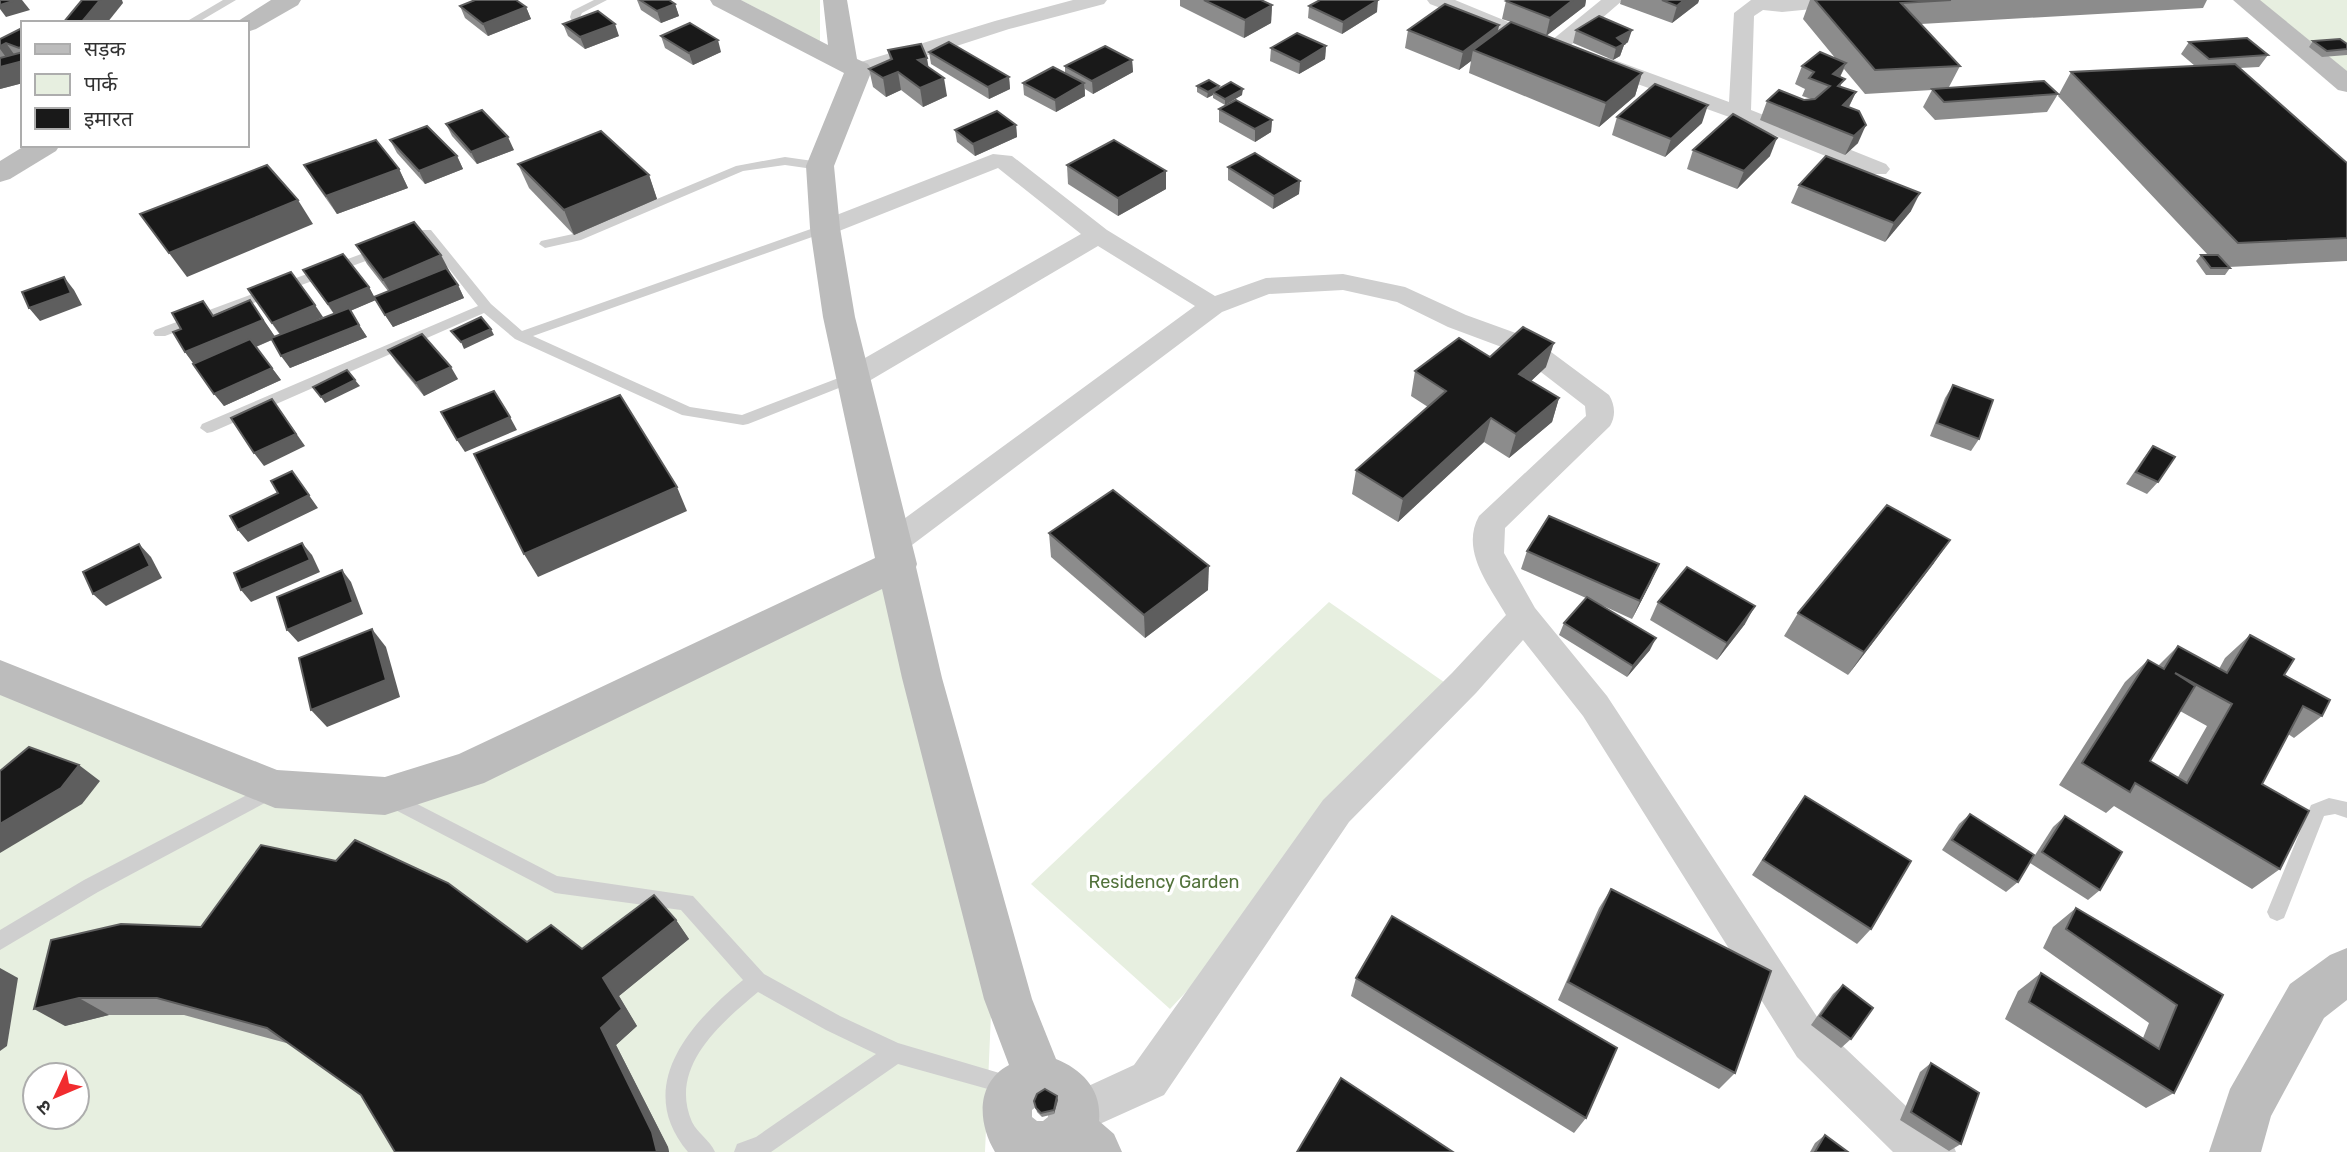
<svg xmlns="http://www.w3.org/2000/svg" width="2347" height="1152" font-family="Rubik,'Noto Sans Devanagari',sans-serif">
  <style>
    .green { fill: #e7efe0; fill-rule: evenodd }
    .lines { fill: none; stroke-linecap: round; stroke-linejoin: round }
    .lane { fill: #cfcfcf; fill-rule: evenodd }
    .street { fill: #cfcfcf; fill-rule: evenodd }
    .secondary { fill: #bcbcbc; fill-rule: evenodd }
    .wall { fill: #8c8c8c; fill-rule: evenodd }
    .shaded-wall { fill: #5e5e5e }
    .building { fill: #191919; stroke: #5e5e5e; stroke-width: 2; fill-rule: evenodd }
    .labels { text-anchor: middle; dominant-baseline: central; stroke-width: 7; stroke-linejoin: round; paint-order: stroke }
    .park-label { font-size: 18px; fill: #52723b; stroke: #fff }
  </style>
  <rect width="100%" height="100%" fill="#fff"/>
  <g class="green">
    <path d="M741,0h79v43z"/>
    <path d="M2245,0h102v84z"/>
    <path d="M898,564l95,404 -8,184h-985v-475l275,112 110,7zM35,1075h42v42h-42z"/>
    <path d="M1329,602l135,94 -294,313 -139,-125z"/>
  </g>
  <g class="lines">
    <g class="lane">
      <path d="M223,0h13l-39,23h-13z"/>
      <path d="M594,0h13l-25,13 -2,4 4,9 -9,2 -5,-11 2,-6z"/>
      <path d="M785,157l35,5 6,4 -6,4 -35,-5 -42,6 -162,69 -36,8 -6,-4 2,-3 32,-7 163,-68z"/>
      <path d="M825,224l6,4 -2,3 -296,105 157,71 52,8 107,-41 5,-2 7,5 -2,3 -111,44 -5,1 -61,-10 -167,-76 -31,-26 -272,119 -5,1 -7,-5 2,-4 276,-118 -53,-68 -21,8 -6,-4 25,-12h8l60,74 31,27z"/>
      <path d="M383,246l4,1v6l-222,83h-10l-2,-3 2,-3z"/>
      <path d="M272,782l6,2 3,6 -3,6 -180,96 -98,58v-20l84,-50z"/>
      <path d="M390,790l167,86 136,20 71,78 76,42 58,27 122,36 3,7 -3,7 -7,3 -115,-32 -127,88h-37l3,-8 19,-7 120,-83 -50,-24 -68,-38c-37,31 -90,75 -66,130 6,12 18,18 23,30h-27c-56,-66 4,-131 55,-172l-62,-70 -126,-17 -171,-89 -3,-6 3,-6z"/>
      <path d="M2329,798l18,4v16l-12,-4 -11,2 -40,102 -7,3 -7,-3 -3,-6 44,-107z"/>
    </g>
    <g class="street">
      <path d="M1073,0h34l-3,4 -95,25 -142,46h-16l-3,-5 3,-5 144,-44z"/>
      <path d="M1427,0h28l97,40 49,-40h22l-59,51 -7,2 -127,-49z"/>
      <path d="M1751,0h102l-3,4 -7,2 -61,6 -19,-2 -9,6 -3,94 135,54 4,5 -4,5h-16l-138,-56 -139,-50 -3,-5 3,-5h16l120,44 5,-89z"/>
      <path d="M993,154l19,2 95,74 108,66 51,-18 77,-4 62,13 61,28 69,25 74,55c6,10 7,21 1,31l-105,102 -1,25 31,55 72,88 218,333 103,98 22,10 6,15h-63l-96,-95 -214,-341 -60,-76 -47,53 -127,129 -185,273 -91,41 -15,-6 -6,-15 6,-15 76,-35 189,-265 129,-127 54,-58c-17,-30 -46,-64 -27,-99l107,-100 -1,-10 -70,-54 -67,-25 -51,-25 -54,-12 -74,4 -47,18 -318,239 -11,4 -11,-4 -4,-8 4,-8 313,-229 -97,-60 -234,138 -10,2 -10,-2 -4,-7 4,-7 237,-136 -83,-66 -164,65 -9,3 -9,-3 -3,-5 3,-5z"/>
    </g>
    <g class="secondary">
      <path d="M271,0h30l-3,5 -42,24 -9,3v-9h-12z"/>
      <path d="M710,0h31l87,45 -5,-45h24l10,59 11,5 4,6 -38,96 6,62 15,89 62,247 -1,3 26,111 90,321 24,60c27,11 46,31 43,62l15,13 8,18h-127c-17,-28 -20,-69 14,-87l-25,-66 -82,-321 -20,-89 -398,194 -99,32 -110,-7 -275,-113v-35l277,110 108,7 74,-23 416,-196 -52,-241 -13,-89 -4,-62 38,-93 -131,-68zM1037,1106h6l5,4v7l-5,4h-6l-5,-4v-7z"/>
      <path d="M2233,0h27l87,71v21l-9,-2z"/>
      <path d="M26,145h34l-4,6 -46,28 -10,3v-21z"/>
      <path d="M2347,948v52l-23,18 -53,98 -10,36h-52l21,-63 60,-105 40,-29z"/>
    </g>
  </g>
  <g class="wall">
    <path d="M637,0h32l6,4 4,12 -18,7 -20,-13z"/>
    <path d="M1180,0h81l11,5 -1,18 -27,15 -64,-32z"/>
    <path d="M1508,0h78l-1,6 -39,30 96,37 -7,23 -36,31 -130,-54 2,-12 -12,9 -54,-22 3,-18 91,-5 -1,7 13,-10 -9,-3 4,-18z"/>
    <path d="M1621,0h78l-1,3 -26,20 -52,-19z"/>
    <path d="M1810,0h397l-4,8 -282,16 39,42 -11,21 109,7 -11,18 -112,8 -12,-13 9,-17 -67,4 -21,-25 -4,8 1,10 15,5 -7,15 9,36 -13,12 -85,-35 7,-19 44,-2 -9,-3 3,-7 -10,-5 7,-18 34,-7 -33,-40z"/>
    <path d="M460,6l66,1 5,12 -43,17 -23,-18z"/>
    <path d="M1309,6l68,6 -35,22 -34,-16z"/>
    <path d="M563,24l56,12 -34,13 -17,-13z"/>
    <path d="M23,28v55l-23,6v-50z"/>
    <path d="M1576,30l52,12 -4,3 -4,11 -7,4 -40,-17z"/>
    <path d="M661,36l60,16 -28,13 -28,-17z"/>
    <path d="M2313,41l34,3v11l-25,2 -13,-10z"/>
    <path d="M2189,42l79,13 -9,12 -19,1 107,95v98l-118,6 1,1 -5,7h-19l-10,-14 5,-6h7l-150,-159 13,-24 124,-6 -14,-12z"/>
    <path d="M1326,46l-1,13 -26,15 -29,-13 1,-13z"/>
    <path d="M888,50l41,17 18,29 -24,11 -22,-17 -15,7 -13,-10 -4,-18 21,-9z"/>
    <path d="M929,52l80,25 1,12 -21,10 -58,-35z"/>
    <path d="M1132,60l1,12 -40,22 -8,-5v7l-29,16 -32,-17 -1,-12 42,-10v-7z"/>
    <path d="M1197,86h22v3l23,6 -17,10 -12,-7v-3l-6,3 -10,-6z"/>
    <path d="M1219,109l53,11 -1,12 -16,10 -36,-20z"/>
    <path d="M1617,117l85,6 -37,34 -53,-22z"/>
    <path d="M446,124l68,26 -37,14 -25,-28z"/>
    <path d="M1016,125l1,12 -42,19 -18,-14 -2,-12z"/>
    <path d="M390,140l67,16 6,13 -38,15 -28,-31z"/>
    <path d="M1693,150l77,6 -33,33 -50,-20z"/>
    <path d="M518,164l131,11 8,24 -83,36 -45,-47z"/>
    <path d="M304,165l95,4 9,19 -71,26 -22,-31z"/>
    <path d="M1067,165l99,24 -48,27 -50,-32z"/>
    <path d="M1228,167l72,14 -1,13 -26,15 -45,-29z"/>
    <path d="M1799,185l112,26 -26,31 -94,-39z"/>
    <path d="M356,245l95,29h-1l8,11 6,13 -71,29 -18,-27 -25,11 17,26 -77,31 -18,-28 -16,7 25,33 -57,26 -39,-54 28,-37 37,-15 25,37 5,-2 -32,-46 75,28 -18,8 29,-11 -31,-44 66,17 5,10 14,-6 -21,-27z"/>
    <path d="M388,350l70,29 -34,17 -28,-34z"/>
    <path d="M1490,357l56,10 -15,14 28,17 -7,24 -43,36 -25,-16 -86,80 -46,-28 4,-24 72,-63 -17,-11 4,-25z"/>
    <path d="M1953,385l26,54 -8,12 -41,-15 15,-38z"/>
    <path d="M2153,446l5,36 -11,12 -21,-10 17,-25z"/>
    <path d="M1049,533l159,57 -63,48 -94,-81z"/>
    <path d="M1527,551l124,31 -19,37 -35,-16 53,47 -23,27 -68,-42 5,-12 22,-25 -65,-29z"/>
    <path d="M1934,563l-86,112 -64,-39 14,-23z"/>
    <path d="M1658,602l87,22 -28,36 -67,-40z"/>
    <path d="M2250,635l72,81 -28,22 -6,-4 -26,50 18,85 -28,20 -138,-83 -8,7 -47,-28 66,-103 23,-22 10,6 20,-20 41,23 6,-11zM2180,711l27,15 -29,51 -28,-16z"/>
    <path d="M1805,796l66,133 -14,15 -105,-69 41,-63z"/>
    <path d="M1970,814l48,68 -12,10 -64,-42 17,-26z"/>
    <path d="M2065,816l35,74 -12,10 -58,-37 23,-36z"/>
    <path d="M1611,889l124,184 -16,16 -161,-89 41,-92z"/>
    <path d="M2076,908l147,87 -49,98 -28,15 -141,-89 13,-28 23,-18 102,65 6,-15 -106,-75 10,-21z"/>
    <path d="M676,920l13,19 -70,57 18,30 -21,19 52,102 1,5h-274l-34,-57 -71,-51 -106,-29h-75l-44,11 -14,-86 476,2 55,7z"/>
    <path d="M1356,978l230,140 -12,15 -223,-137z"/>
    <path d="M1843,985l8,54 -10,9 -30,-23 22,-31z"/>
    <path d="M1931,1063l30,81 -12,7 -49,-31 20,-48z"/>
    <path d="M1058,1100l-4,14 -12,3 -5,-5 -3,-11z"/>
    <path d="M1825,1135l23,17h-38l5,-9z"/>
  </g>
  <g class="shaded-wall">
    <path d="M16,0h6l8,10 -24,7 -6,-8v-4z"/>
    <path d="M100,0h22l1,3 -16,20h-26z"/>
    <path d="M1378,0l-1,12 -35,22 1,-12z"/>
    <path d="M1573,0h13l-1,6 -39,30 4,-18z"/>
    <path d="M1684,0h15l-1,3 -26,20 5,-17z"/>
    <path d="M675,4l4,12 -18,7 -4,-12z"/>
    <path d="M1272,5l-1,18 -27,15 1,-18z"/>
    <path d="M526,7l5,12 -43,17 -5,-12z"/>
    <path d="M615,24l4,12 -34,13 -5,-12z"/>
    <path d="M1499,25l-4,18 -22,7 -2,11 -12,9 4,-18z"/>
    <path d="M1632,30l-4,12 -4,3 -4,11 -7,4 3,-12 1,-10z"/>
    <path d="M718,40l3,12 -28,13 -4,-12z"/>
    <path d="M6,43l13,18h4v22l-23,6v-22l11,-3 -11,-15v-3z"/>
    <path d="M1326,46l-1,13 -26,15 1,-12z"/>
    <path d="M927,58l3,18 -12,-16z"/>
    <path d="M1132,60l1,12 -40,22 -1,-13z"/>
    <path d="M1846,63l-8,18 -5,-7z"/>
    <path d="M898,72l3,18 -15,7 -3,-19z"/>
    <path d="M1642,73l-7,23 -36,31 7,-24z"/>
    <path d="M1009,77l1,12 -21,10 -1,-12z"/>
    <path d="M944,78l3,18 -24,11 -3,-19z"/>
    <path d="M1084,83l1,13 -29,16 -1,-12z"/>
    <path d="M1219,86l-1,6h-5v3l-6,3 1,-6z"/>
    <path d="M1243,89l-1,6 -17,10v-6z"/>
    <path d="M1856,92l-9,18 -4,-5z"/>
    <path d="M1708,105l-6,18 -37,34 6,-18z"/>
    <path d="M1272,120l-1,12 -16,10v-13z"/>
    <path d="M1016,125l1,12 -42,19 -2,-12z"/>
    <path d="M1866,125l-8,18 -13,12 9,-19z"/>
    <path d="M508,137l6,13 -37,14 -6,-12z"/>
    <path d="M1777,138l-7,18 -33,33 7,-18z"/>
    <path d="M457,156l6,13 -38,15 -6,-13z"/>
    <path d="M399,169l9,19 -71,26 -11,-18z"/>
    <path d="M1166,171v18l-48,27v-18z"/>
    <path d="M649,175l8,24 -83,36 -10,-25z"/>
    <path d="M1300,181l-1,13 -26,15 1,-13z"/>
    <path d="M1920,193l-9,18 -26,31 9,-19z"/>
    <path d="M298,200l15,24 -126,53 -18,-24z"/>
    <path d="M441,255l10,19 -57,24 -11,-18z"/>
    <path d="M64,277l10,13 8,15 -42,16 -11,-13z"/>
    <path d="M458,285l6,13 -71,29 -8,-12z"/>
    <path d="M369,287l7,13 -40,17 -8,-13z"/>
    <path d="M250,300l26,38 -77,33 -14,-19z"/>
    <path d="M315,305l8,12 -42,18 -9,-12z"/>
    <path d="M359,325l8,12 -77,31 -9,-12z"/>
    <path d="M491,329l3,6 -30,14 -3,-7z"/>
    <path d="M1554,343l-8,24 -33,31 6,-24z"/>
    <path d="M451,367l7,12 -34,17 -8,-13z"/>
    <path d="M272,368l9,12 -57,26 -10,-12z"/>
    <path d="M355,380l5,6 -35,17 -4,-6z"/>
    <path d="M1559,398l-7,24 -43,36 7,-24z"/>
    <path d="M272,399l33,47 -41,20 -10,-13z"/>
    <path d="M510,417l7,13 -52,22 -8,-12z"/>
    <path d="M1491,418l-7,24 -86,80 5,-23z"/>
    <path d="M292,471l26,37 -70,34 -10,-12 71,-35z"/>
    <path d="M677,487l10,24 -149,66 -14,-23z"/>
    <path d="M1950,540l-16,23 -86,112 16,-23z"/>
    <path d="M302,543l10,12 8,17 -69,30 -10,-12z"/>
    <path d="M139,544l12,13 11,21 -56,28 -13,-12z"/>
    <path d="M1659,564l-8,18 -19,37 8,-18z"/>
    <path d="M1209,566l-1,24 -63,48 -1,-23z"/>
    <path d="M342,570l9,12 12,32 -65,28 -11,-12z"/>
    <path d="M1755,606l-10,18 -28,36 10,-17z"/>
    <path d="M372,629l14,18 14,50 -73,30 -16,-17z"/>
    <path d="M1656,638l-6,12 -23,27 6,-11z"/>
    <path d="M79,765l21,16 -18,23 -82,49v-29z"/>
    <path d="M676,920l13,19 -70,57 18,30 -21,19 52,102 1,5h-12l-56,-124 2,-50z"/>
    <path d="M0,968l18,10 -11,68 -7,5z"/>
    <path d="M79,998l30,17 -44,11 -31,-17z"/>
    <path d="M1057,1096l1,4 -4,14v-4z"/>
  </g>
  <g class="building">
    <path d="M0,0h16l-16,5z"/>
    <path d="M82,0h18l-19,23h-18z"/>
    <path d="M475,0h41l10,7 -43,17 -23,-18z"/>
    <path d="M640,0h29l6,4 -18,7z"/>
    <path d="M1204,0h57l11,5 -27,15z"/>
    <path d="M1320,0h58l-35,22 -34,-16z"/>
    <path d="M1508,0h65l-23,18 -44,-17z"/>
    <path d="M1662,0h22l-7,6z"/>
    <path d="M1815,0h136l-50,3 59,63 -85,4z"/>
    <path d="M1445,4l54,21 -36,27 -55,-22z"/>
    <path d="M598,11l17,13 -35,13 -17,-13z"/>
    <path d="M1599,16l33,14 -15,8 7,6 -8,4 -40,-18z"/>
    <path d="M1511,22l131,51 -36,30 -133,-53z"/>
    <path d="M690,23l28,17 -29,13 -28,-17z"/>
    <path d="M22,28h1v18l-4,2 -13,-5 -6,3v-7z"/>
    <path d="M1297,33l29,13 -26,16 -29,-14z"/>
    <path d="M2247,38l21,17 -59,4 -20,-17z"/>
    <path d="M2340,39l7,5v5l-20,2 -14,-10z"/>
    <path d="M949,42l60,35 -21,10 -59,-35z"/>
    <path d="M921,44l6,14 -9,2 26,18 -24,10 -22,-16 -15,6 -14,-9 23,-10 -4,-9z"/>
    <path d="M1105,46l27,14 -40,21 -27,-15z"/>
    <path d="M23,52v9l-23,6v-9z"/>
    <path d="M1820,52l26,11 -13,11 12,5 -7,7 18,6 -13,13 16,6 7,14 -12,11 -87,-35 12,-11 25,10 11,-1 15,-13 -21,-8 5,-6 -12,-6z"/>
    <path d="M2235,64l112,99v75l-109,5 -167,-171z"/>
    <path d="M1053,67l31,16 -29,17 -32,-17z"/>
    <path d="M1209,80l10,6 -11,6 -11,-6z"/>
    <path d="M2044,81l14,13 -114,8 -12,-13z"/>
    <path d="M1231,82l12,7 -18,10 -12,-7z"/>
    <path d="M1655,84l53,21 -37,34 -54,-22z"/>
    <path d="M1236,100l36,20 -17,9 -36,-20z"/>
    <path d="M482,110l26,27 -37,15 -25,-28z"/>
    <path d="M997,111l19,14 -43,19 -18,-14z"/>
    <path d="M1733,114l44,24 -33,33 -51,-21z"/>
    <path d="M427,126l30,30 -38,15 -29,-31z"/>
    <path d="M601,131l48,44 -85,35 -46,-46z"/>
    <path d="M376,140l23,29 -73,27 -22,-31z"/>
    <path d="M1114,140l52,31 -48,27 -51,-33z"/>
    <path d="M1255,153l45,28 -26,15 -46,-29z"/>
    <path d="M1826,156l94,37 -26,30 -95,-38z"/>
    <path d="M267,165l31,35 -129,53 -29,-39z"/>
    <path d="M414,222l27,33 -58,25 -27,-35z"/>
    <path d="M343,254l26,33 -41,17 -25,-34z"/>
    <path d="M2201,255h17l12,13h-19z"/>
    <path d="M446,268l12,17 -73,30 -11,-18z"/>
    <path d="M291,272l24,33 -43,18 -24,-34z"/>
    <path d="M64,277l7,16 -42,15 -7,-16z"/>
    <path d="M250,300l13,20 -78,32 -12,-20 8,-3 -9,-16 31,-12 10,15z"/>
    <path d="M349,308l10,17 -78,31 -10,-18z"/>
    <path d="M481,317l10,12 -30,13 -10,-11z"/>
    <path d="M1523,327l31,16 -35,31 40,24 -43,36 -25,-16 -88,81 -47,-29 90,-79 -31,-20 44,-33 31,19z"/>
    <path d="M422,334l29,33 -35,16 -28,-33z"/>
    <path d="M250,339l22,29 -58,26 -21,-30z"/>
    <path d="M347,370l8,10 -34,17 -8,-10z"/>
    <path d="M1953,385l40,15 -14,39 -42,-16z"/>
    <path d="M494,391l16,26 -53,23 -16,-28z"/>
    <path d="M620,395l57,92 -153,67 -50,-100z"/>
    <path d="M272,399l24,35 -42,19 -23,-35z"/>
    <path d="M2153,446l22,11 -17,25 -22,-10z"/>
    <path d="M292,471l17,24 -71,35 -8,-14 48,-23 -7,-12z"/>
    <path d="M1113,490l96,76 -65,49 -95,-82z"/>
    <path d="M1887,505l63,35 -86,112 -66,-39z"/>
    <path d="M1549,516l110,48 -19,37 -113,-50z"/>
    <path d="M302,543l8,17 -69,30 -7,-17z"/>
    <path d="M139,544l11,22 -57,28 -10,-22z"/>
    <path d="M1687,567l68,39 -28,37 -69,-41z"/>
    <path d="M342,570l11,32 -66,28 -10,-33z"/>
    <path d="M1587,597l69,41 -23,28 -69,-43z"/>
    <path d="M372,629l14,51 -75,30 -12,-52z"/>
    <path d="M2250,635l44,24 -10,16 46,25 -8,16 -19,-10 -41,78 47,27 -29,58 -145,-86 -5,9 -48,-29 66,-103 16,9 14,-23 49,27zM2175,673l57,31 -45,79 -37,-22 45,-75z"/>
    <path d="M29,747l50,18 -18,23 -61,36v-53z"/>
    <path d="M1805,796l106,65 -40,68 -108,-69z"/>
    <path d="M1970,814l64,41 -16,27 -66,-42z"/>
    <path d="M2065,816l57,36 -22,38 -58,-38z"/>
    <path d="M355,840l93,43 79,59 24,-17 31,24 72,-54 22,25 -73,58 19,31 -21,19 51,104 5,20h-262l-34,-57 -94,-67 -110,-30h-78l-45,11 17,-69 70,-16 80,3 60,-82 75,16z"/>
    <path d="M1611,889l160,82 -36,102 -167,-91z"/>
    <path d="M2076,908l147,87 -49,98 -145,-91 12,-29 118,76 18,-44 -111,-76z"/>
    <path d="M1392,916l225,132 -31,70 -230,-140z"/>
    <path d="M1843,985l30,23 -22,31 -31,-23z"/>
    <path d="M1931,1063l48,30 -18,51 -50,-32z"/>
    <path d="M1341,1078l112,74h-156z"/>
    <path d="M1045,1089l12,7 -3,14 -13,3 -5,-5 -2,-7 3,-7z"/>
    <path d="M1825,1135l23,17h-33z"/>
  </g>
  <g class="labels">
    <g class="park-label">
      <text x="1164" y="882">Residency Garden</text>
    </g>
  </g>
  <rect x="21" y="21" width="228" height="126" fill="#ffffff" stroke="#adadad" stroke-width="2"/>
  <rect x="35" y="44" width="35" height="10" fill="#bcbcbc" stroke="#adadad" stroke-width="2"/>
  <text x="84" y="56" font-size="21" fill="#323232">सड़क</text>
  <rect x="35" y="74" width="35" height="21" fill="#e7efe0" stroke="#adadad" stroke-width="2"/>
  <text x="84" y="91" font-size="21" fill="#323232">पार्क</text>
  <rect x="35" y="108" width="35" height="21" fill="#191919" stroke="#adadad" stroke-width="2"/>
  <text x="84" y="126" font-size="21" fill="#323232">इमारत</text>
  <g transform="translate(56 1096) rotate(226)"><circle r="33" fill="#ffffff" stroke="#adadad" stroke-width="2"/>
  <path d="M0-5L12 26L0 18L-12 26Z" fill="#f12c2f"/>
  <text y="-10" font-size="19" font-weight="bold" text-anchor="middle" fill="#323232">उ</text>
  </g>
</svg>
